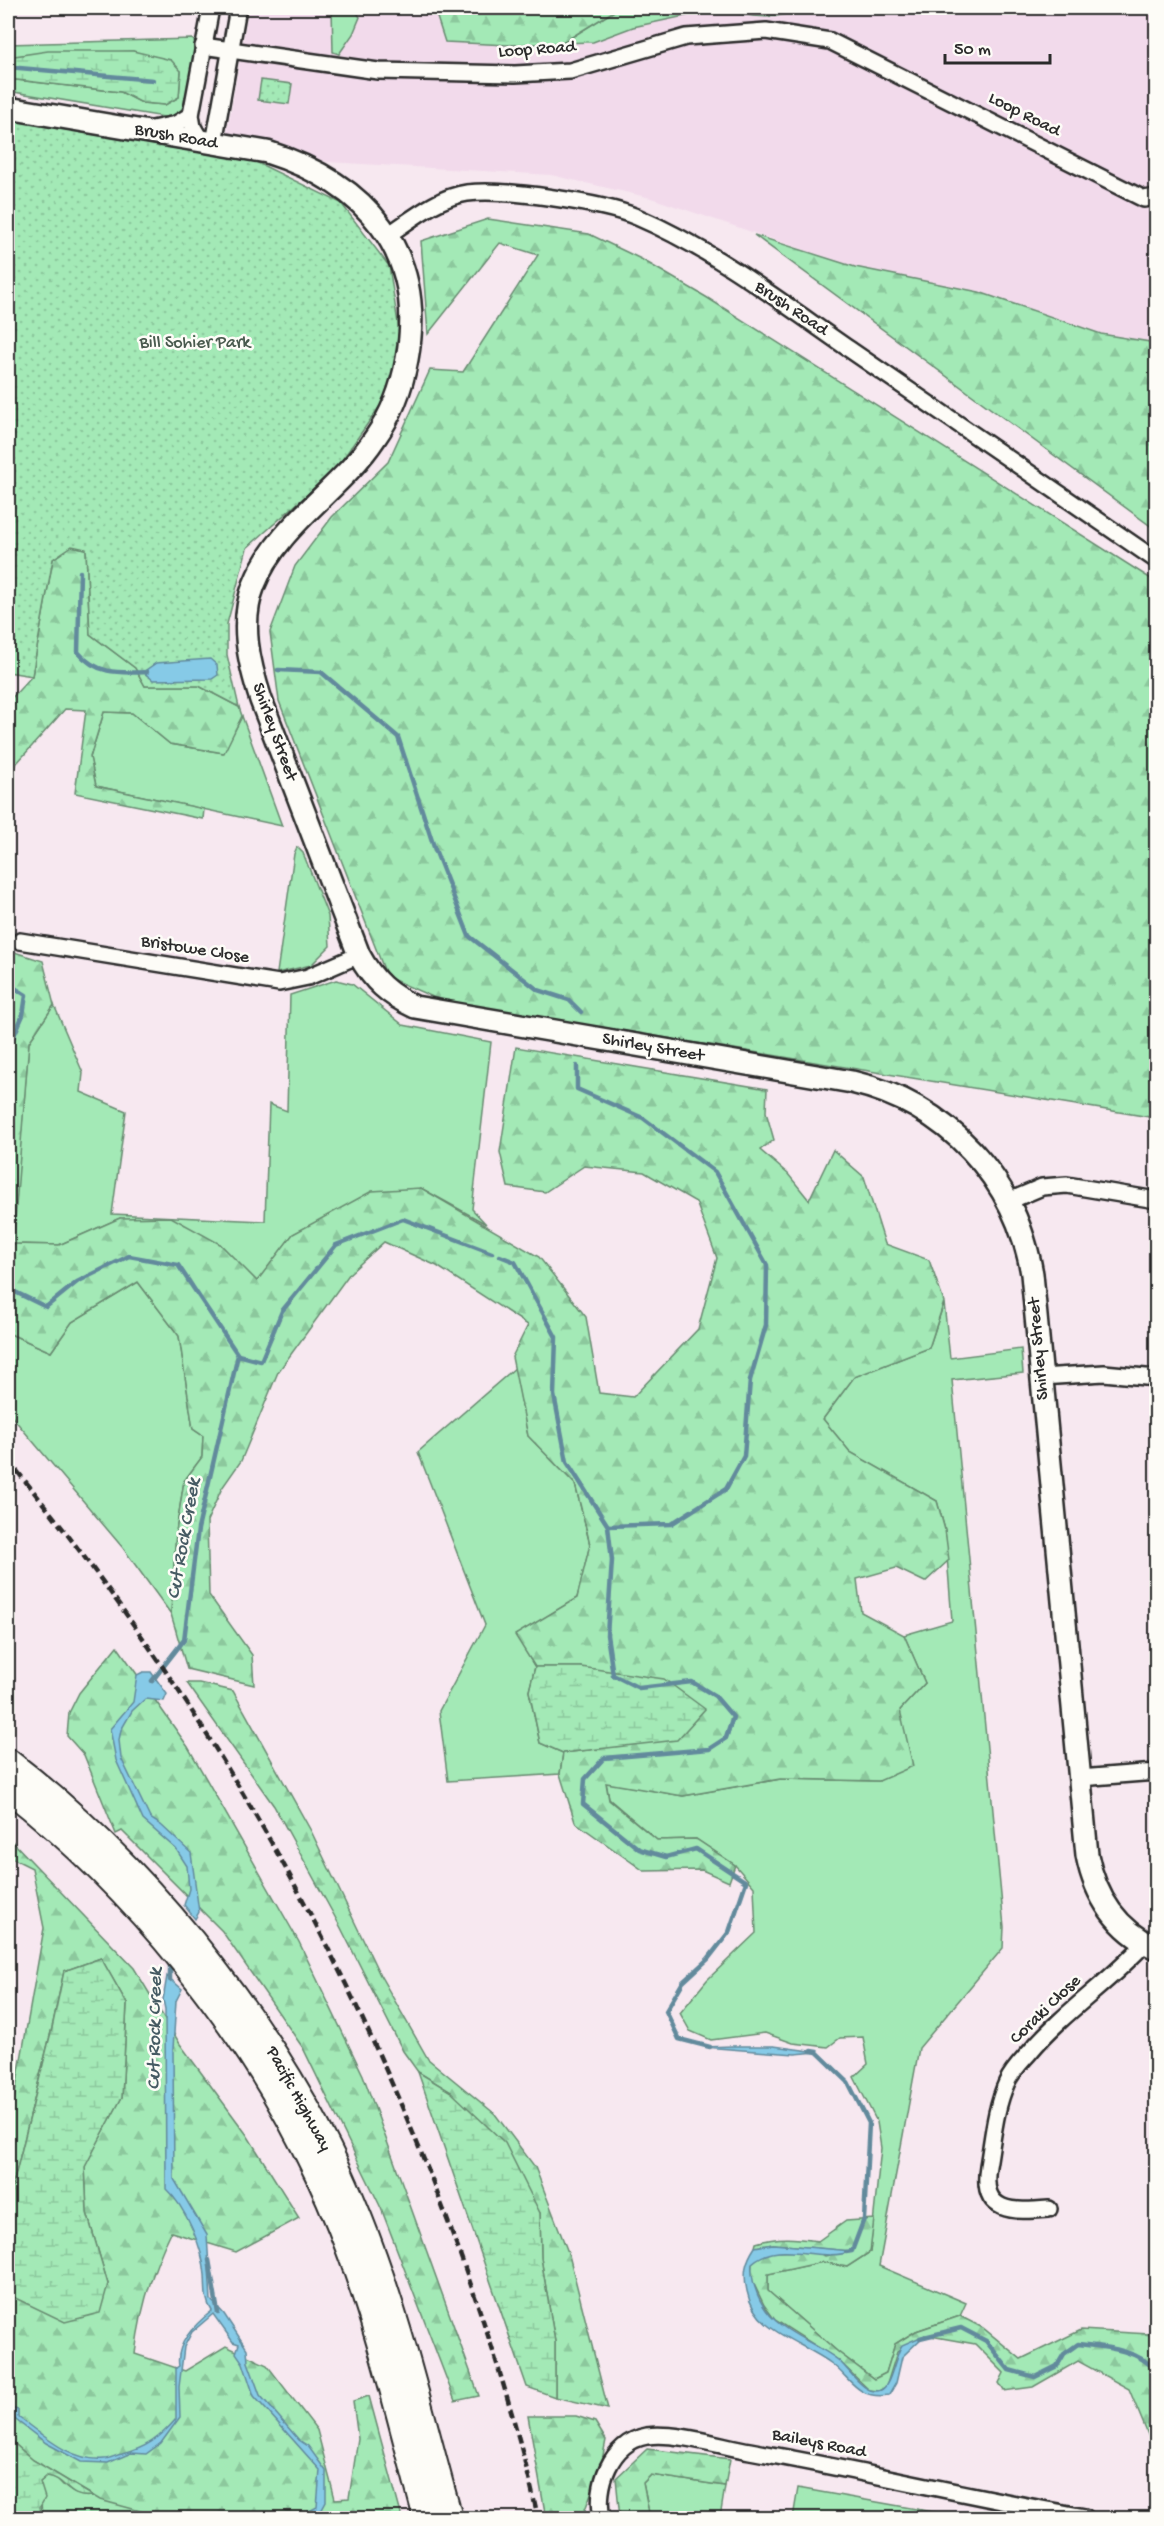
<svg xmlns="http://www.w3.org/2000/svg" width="1164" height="2526" font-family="'Gochi Hand',sans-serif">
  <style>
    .built { fill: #f2daeb }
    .grass { fill: #a3e9b6; stroke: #678a70; stroke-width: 1.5 }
    .forest { fill: url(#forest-firs); stroke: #678a70; stroke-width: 1.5 }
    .wetland { fill: url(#wetland-marsh); stroke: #678a70; stroke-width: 1.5 }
    .park { fill: url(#park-dots); stroke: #678a70; stroke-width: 1.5 }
    .water { fill: #86cae7; stroke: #628a9c; stroke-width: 1.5 }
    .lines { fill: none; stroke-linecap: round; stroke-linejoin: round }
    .stream { stroke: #628a9c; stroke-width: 4.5 }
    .street-casing { stroke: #2b2b2b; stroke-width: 20 }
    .secondary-casing { stroke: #2b2b2b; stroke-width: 26 }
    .primary-casing { stroke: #2b2b2b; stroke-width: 28 }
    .street { stroke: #fdfcf7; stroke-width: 15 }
    .secondary { stroke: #fdfcf7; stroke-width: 21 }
    .primary { stroke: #fdfcf7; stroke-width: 24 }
    .rail { stroke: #2b2b2b; stroke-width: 4.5; stroke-dasharray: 9 4.5; stroke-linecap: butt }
    .labels { text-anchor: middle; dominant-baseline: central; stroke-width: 5; stroke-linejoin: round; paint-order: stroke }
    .street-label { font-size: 18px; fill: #2b2b2b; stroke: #fdfcf7 }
    .park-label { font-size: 18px; fill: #495a4e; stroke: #fdfcf7 }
    .water-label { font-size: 20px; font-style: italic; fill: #465b63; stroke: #fdfcf7 }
  </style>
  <defs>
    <pattern id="forest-firs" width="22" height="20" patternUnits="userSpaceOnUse" patternTransform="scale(1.5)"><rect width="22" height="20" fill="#a3e9b6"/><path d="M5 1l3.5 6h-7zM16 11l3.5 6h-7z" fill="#8cc89d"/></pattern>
    <pattern id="wetland-marsh" width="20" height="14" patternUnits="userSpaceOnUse" patternTransform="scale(1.5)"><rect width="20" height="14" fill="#a3e9b6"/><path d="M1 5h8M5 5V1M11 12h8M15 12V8" fill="none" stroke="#8cc89d"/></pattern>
    <pattern id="park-dots" width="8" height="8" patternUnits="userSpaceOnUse" patternTransform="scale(1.5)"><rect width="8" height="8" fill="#a3e9b6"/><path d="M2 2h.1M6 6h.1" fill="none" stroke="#8cc89d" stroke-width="1.8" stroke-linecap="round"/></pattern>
  </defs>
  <rect width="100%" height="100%" fill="#f7e8f0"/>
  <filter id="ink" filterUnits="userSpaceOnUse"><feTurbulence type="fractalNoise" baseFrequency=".0167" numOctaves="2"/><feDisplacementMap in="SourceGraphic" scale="12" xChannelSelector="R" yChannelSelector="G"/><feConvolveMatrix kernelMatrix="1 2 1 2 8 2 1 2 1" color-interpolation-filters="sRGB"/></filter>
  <g filter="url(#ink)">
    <path class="built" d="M249,8h907v335l-55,-9 -122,-42 -124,-25 -204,-69 -100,-23 -223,-13 -102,-23z"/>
    <g class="grass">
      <path d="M332,8h22l6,9 -7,17 -14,20 -6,-2z"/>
      <path d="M619,8h93l19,4 -37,2 -61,13 -40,15 -31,1z"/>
      <path d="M192,39l4,4 -11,61 -6,9 -9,5 -162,-27v-12l113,13 21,11 23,2 14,-8 2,-26 -48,-20 -125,6v-13z"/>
      <path d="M104,712l28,1 38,31 53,9 19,-37 40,110 -186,-40 -6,-28z"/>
      <path d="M297,847l6,6 25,63 2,30 -19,19 -34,8 17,-119z"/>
      <path d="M336,980l16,4 51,41 88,17 -19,167 14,15 -65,-36 -97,30 -31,16 -36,48 -37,-38 -100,-26 -61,27 -47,-1 17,-202 25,-37 29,68 -2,19 45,19 -14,103 153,7 4,-117 18,7 3,-116z"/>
      <path d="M138,1282l41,54 14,93 10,7 -1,21 -18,24 -8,51 -5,82 -48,-66 -115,-136v-79l43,19 21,-30z"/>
      <path d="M944,1303l6,55 71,-9 2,24 -71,7 52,547 -1,21 -84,100 -40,218 87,37 -6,13 -44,15 -21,13 -9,29 -12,6 -36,-27 -70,-61v-17l55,-12 24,5 23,-15 11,-104 -4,-26 -23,-45 14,-13 -5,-27 -23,1 -12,9 -35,-4 -28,-10 -54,7 -21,-9 -10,-18 27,-33 49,-47 -2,-46 -19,-22 -39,-26 -39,1 -48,-41 -3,-17 77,14 98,-17 98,2 21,-71 25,-27 -21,-48 48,-14 -7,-91 -8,-29 -87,-49 -27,-33 31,-42 75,-29z"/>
      <path d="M515,1368l13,68 47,48 15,61 -13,53 -61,37 19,32 -6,24 11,52 23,10 -3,21 -112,7 -9,-70 46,-86 -67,-173z"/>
      <path d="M651,2475l74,11 -5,32h-70l-7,-35z"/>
      <path d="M47,2476l9,1c9,12 21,21 37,19l62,19 -1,3h-112l-2,-36z"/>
      <path d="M798,2488l169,30h-174z"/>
    </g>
    <g class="forest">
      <path d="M434,8h185l-57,35 -54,2 -63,-3z"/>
      <path d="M712,8h87c-22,16 -62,6 -87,0z"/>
      <path d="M488,219l101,15 52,25 65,38 450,285v536l-714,-117 -55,-24 -108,-276 -9,-69 25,-66 37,-49 56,-55 42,-92 33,2 75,-117 -38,-12 -72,91 -7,-93z"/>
      <path d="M754,235l101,32 124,25 122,42 55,9v187z"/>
      <path d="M71,546l15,3 4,85 45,34 10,18h54l40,21 3,9 -18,37 -54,-9 -38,-31 -28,-1 -14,45 6,29 108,23 -1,10 -128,-26 11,-83 -21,-1 -57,64v-71l24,-26 21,-117z"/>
      <path d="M8,950l35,11 11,44 -25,37 -16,202 46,1 61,-27 51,-1 49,27 37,37 36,-47 79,-43 49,-3 118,69 47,60 13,76 34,4 65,-68 19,-71 -21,-56 -52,-30 -60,-6 -39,26 -37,-5 -8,-35 16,-105 251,42 -1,23 8,28 -14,10 28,24 21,26 24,-50 31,27 21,67 44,16 15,42 -15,46 -75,29 -31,42 27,33 87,49 8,29 4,30 -24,22 -29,-14 -39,11 4,33 43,23 21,48 -25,27 13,56 -34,15 -99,-2 -97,17 -77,-13 3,17 48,40 39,-1 39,26 -6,17 -27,-12 -58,1 -69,-49 -15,-48 3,-21 41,-5 -23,-81h-46l-20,-32 62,-37 13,-54 -15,-60 -47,-48 -16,-79 16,-32 -91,-59 -53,-24 -34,31 -72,99 -37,89 -19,27 -15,33 2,74 43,60 2,30 -67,-16 -16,-55 5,-82 8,-51 18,-24 1,-21 -10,-7 -14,-93 -41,-54 -66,40 -21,30 -43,-19z"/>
      <path d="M117,1646l71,101 111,195 64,133 116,321 -24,5 -74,-193 -78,-160 -81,-117 -100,-100 -6,3 -32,-79 -17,-19 2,-23 10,-20z"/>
      <path d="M187,1683h12l34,8 78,140 69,144 48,84 67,55 40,53 34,88 39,154 -53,-12v-55l-14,-84 -1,-45 -89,-121 -33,-20 -15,-21 -62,-123 -67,-122z"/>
      <path d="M8,1837l126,131 46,76 67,91 52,83 -63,34 -65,-20c-20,40 -31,78 -36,122l50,17 41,-25 41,19 50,65 18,69 14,-1 9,-59 -5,-38 16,-5 33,122h-65l-4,-2 -12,2h-167l1,-3 -55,-15 -67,-40 -25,-22v-198l3,56 13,5 84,-17 -21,-71 -2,-47 37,-69 5,-93 -26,-46 -37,13 -12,57 -44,177v-71l36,-206 -12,-60 -24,-12z"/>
      <path d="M874,2219l-4,33 -23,15 -24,-5 -55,12v17l70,61 36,27 12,-6 9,-29 21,-13 44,-15 23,12 38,31 60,-29 68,4 7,8v112l-27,-65 -51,-28 -45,26 -29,4 -5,-8 5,-10 -29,-29 -50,-9 -28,17 -11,35 -7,4 -10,-1 -31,-30 -63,-40 -11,-15 -13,-27 1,-15 7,-7 14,-4 40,-1 12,5 24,-5 -76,-7 -18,3 1,-4c22,-7 40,-5 62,-2l28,-20z"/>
      <path d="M528,2416h48l19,6 11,18 -5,26 -19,52h-36z"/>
      <path d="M647,2449l83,10 -5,27 -74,-11 -8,8 7,35h-30l-4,-40z"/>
    </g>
    <g class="wetland">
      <path d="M48,51h85l38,9 10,11 -2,26 -14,8 -23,-2 -21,-11 -113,-13v-22z"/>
      <path d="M535,1667h46l83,12 41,30 -28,31 -114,13 -23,-10 -11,-52z"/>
      <path d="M101,1958l26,46 -5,93 -37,70 2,46 21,71 -8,29 -35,9 -54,-26 -3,-91 44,-177 12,-57z"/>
      <path d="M418,2072l33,20 54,51 35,70 1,45 14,84v55l-28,-10z"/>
      <path d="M9,2439l24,21 60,36c-27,4 -26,-18 -46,-20l-7,6 5,16 -5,9 2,11h-34z"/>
    </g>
    <g class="park">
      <path d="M261,80l31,4 -3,20 -31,-4z"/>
      <path d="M8,120l248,42 85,41 48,63 10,64 -7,59 -57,81 -88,78 -20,76v31l12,52 -40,-21h-54l-10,-18 -45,-34 -4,-85 -14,-3 -19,13 -21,117 -24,-4z"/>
    </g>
    <g class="water">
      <path d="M210,659l7,6 1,10 -6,4 -59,1 -10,-8 13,-9z"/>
      <path d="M143,1672h8l16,22 -3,7 -19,-2 -13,12 -11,19 -2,10 2,18 29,60 11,7 30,28 8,59 -4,7 -11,-14 5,-16 -2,-23 -11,-17 -33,-29 -27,-60 -6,-31 23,-27 4,-27z"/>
      <path d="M167,1976l15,13 -6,12 -3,48 1,130 33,56 4,65 13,14 23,35 1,13 12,33 39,45 9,6 18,25v31l-6,11 -24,5 21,-11 3,-37 -66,-74 -11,-33 -7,-10 3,-9 -6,-2 -20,-28 -21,18 -8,15 -5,40 1,30 -19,26 -15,11 -15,-1 -23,10 -27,-1 -35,-19 -38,-29v-7l10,3v7c25,18 53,45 86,42 6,0 12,-4 18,-5 24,-6 38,-16 54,-35v-51l3,-2c-4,-23 16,-42 33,-55 -8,-12 -6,-22 -7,-36 -2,-26 -19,-68 -39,-86l-1,-180 -2,-9z"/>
      <path d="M733,2046h41l43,6 -22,2 -91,-7z"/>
      <path d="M773,2244l79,7c-32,13 -71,-13 -100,12 -2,19 8,44 24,58 18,16 43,24 62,39 11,9 27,37 43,30 10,-4 14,-35 21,-45l23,-10 -23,22 -6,26 -7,12c-31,5 -37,-15 -57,-31 -30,-23 -77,-31 -85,-73 -4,-18 -2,-29 8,-44z"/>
    </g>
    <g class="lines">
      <g class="stream">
        <path d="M8,67l145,13"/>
        <path d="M80,572l-2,80c19,23 41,21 69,20"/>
        <path d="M278,670l43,2 77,65 36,110 35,89 69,54 31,10 12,12"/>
        <path d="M8,984l18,11 -3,20 -15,34"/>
        <path d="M577,1066v23l66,29 72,54 52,93 -1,60 -16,55 -6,76 -18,33 -55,35 -63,2"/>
        <path d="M500,1256l15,6 41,75 -2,58 13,67 41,64 4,34 -5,75 6,40 26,13 53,-6 23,14 18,21 -7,21 -17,11 -105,9 -19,21 -2,25 56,45 27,8 30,-8 50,33 -17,50 -21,27 -25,23 -17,29 13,28 31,8"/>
        <path d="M8,1274l3,16 35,17 31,-25 52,-26 49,9 60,90 23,6 21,-50 54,-66 67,-26 89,34"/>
        <path d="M152,1681l32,-41 14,-111 40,-174"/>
        <path d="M170,1980v-19"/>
        <path d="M811,2051l6,1 31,30 21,41 -5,96 -12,32 -6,1"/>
        <path d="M209,2260l9,53"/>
        <path d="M920,2338l41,-10 25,13 23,29 26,7 22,-11 7,-12 14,-10c26,3 61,5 78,27"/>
      </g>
      <defs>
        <g id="street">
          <path d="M203,46l175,25 137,3 55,-3 116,-34 80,-6 64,10 314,158 12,-2"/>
          <path d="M152,129l24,-5 15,-9"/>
          <path d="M201,141l-8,-14 -2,-12 20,-107"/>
          <path d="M214,143l24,-135"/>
          <path d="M388,235c24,-16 50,-38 79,-42 37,-5 136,10 170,24 77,33 144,85 212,132 103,70 205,141 307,211"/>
          <path d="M20,941l259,42 29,-6 51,-22"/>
          <path d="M1009,1201l33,-14 25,-2 89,15"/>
          <path d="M1041,1377l63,-4 52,5"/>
          <path d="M1080,1778l76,-6"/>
          <path d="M1049,2209c-36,3 -69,5 -61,-43 5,-28 7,-58 19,-84 5,-11 14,-20 22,-29 34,-41 80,-70 116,-110"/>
          <path d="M602,2518c-7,-31 8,-76 45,-82 29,-4 74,10 103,15 112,20 223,46 335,66"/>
        </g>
        <path id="secondary" d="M8,108l259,44c98,31 160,99 140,207 -5,28 -15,55 -32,79 -35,53 -97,86 -121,147 -15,38 -5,78 7,115l98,255c14,26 30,40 56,52l437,75c94,22 164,96 180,192l55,581c8,41 30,75 69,93"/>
        <g id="primary">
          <path d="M8,1761c147,112 284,286 352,458 39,97 62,199 90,299"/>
          <path d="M8,1789c127,100 240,238 309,385 52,109 78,228 109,344"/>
        </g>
      </defs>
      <use href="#street" class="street-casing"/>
      <use href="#secondary" class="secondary-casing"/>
      <use href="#primary" class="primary-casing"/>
      <use href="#street" class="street"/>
      <use href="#secondary" class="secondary"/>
      <use href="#primary" class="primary"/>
      <path class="rail" d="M8,1460c186,226 328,470 433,743 39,103 74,208 97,315"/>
    </g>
  </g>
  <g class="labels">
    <g class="street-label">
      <text transform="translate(537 50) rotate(-4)">Loop Road</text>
      <text transform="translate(1024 115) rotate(27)">Loop Road</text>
      <text transform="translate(176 137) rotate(10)">Brush Road</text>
      <text transform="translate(791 309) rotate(34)">Brush Road</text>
      <text transform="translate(274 732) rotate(70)">Shirley Street</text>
      <text transform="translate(195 950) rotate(9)">Bristowe Close</text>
      <text transform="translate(653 1048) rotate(10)">Shirley Street</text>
      <text transform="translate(1039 1349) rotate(-95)">Shirley Street</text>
      <text transform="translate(1046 2010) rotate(-44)">Coraki Close</text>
      <text transform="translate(298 2099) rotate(61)">Pacific Highway</text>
      <text transform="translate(819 2444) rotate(11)">Baileys Road</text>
    </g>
    <g class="park-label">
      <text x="195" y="343">Bill Sohier Park</text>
    </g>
    <g class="water-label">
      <text transform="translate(185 1539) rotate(-80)">Cut Rock Creek</text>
      <text transform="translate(156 2029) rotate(-89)">Cut Rock Creek</text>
    </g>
  </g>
  <rect width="1164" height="2526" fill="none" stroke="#fdfcf7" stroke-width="30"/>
  <rect x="15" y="15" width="1134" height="2496" fill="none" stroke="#2b2b2b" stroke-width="2" filter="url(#ink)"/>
  <path d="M945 54v9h105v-9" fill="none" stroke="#2b2b2b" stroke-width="3"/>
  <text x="954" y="54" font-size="18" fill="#2b2b2b" stroke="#fdfcf7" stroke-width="4.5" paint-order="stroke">50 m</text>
</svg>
